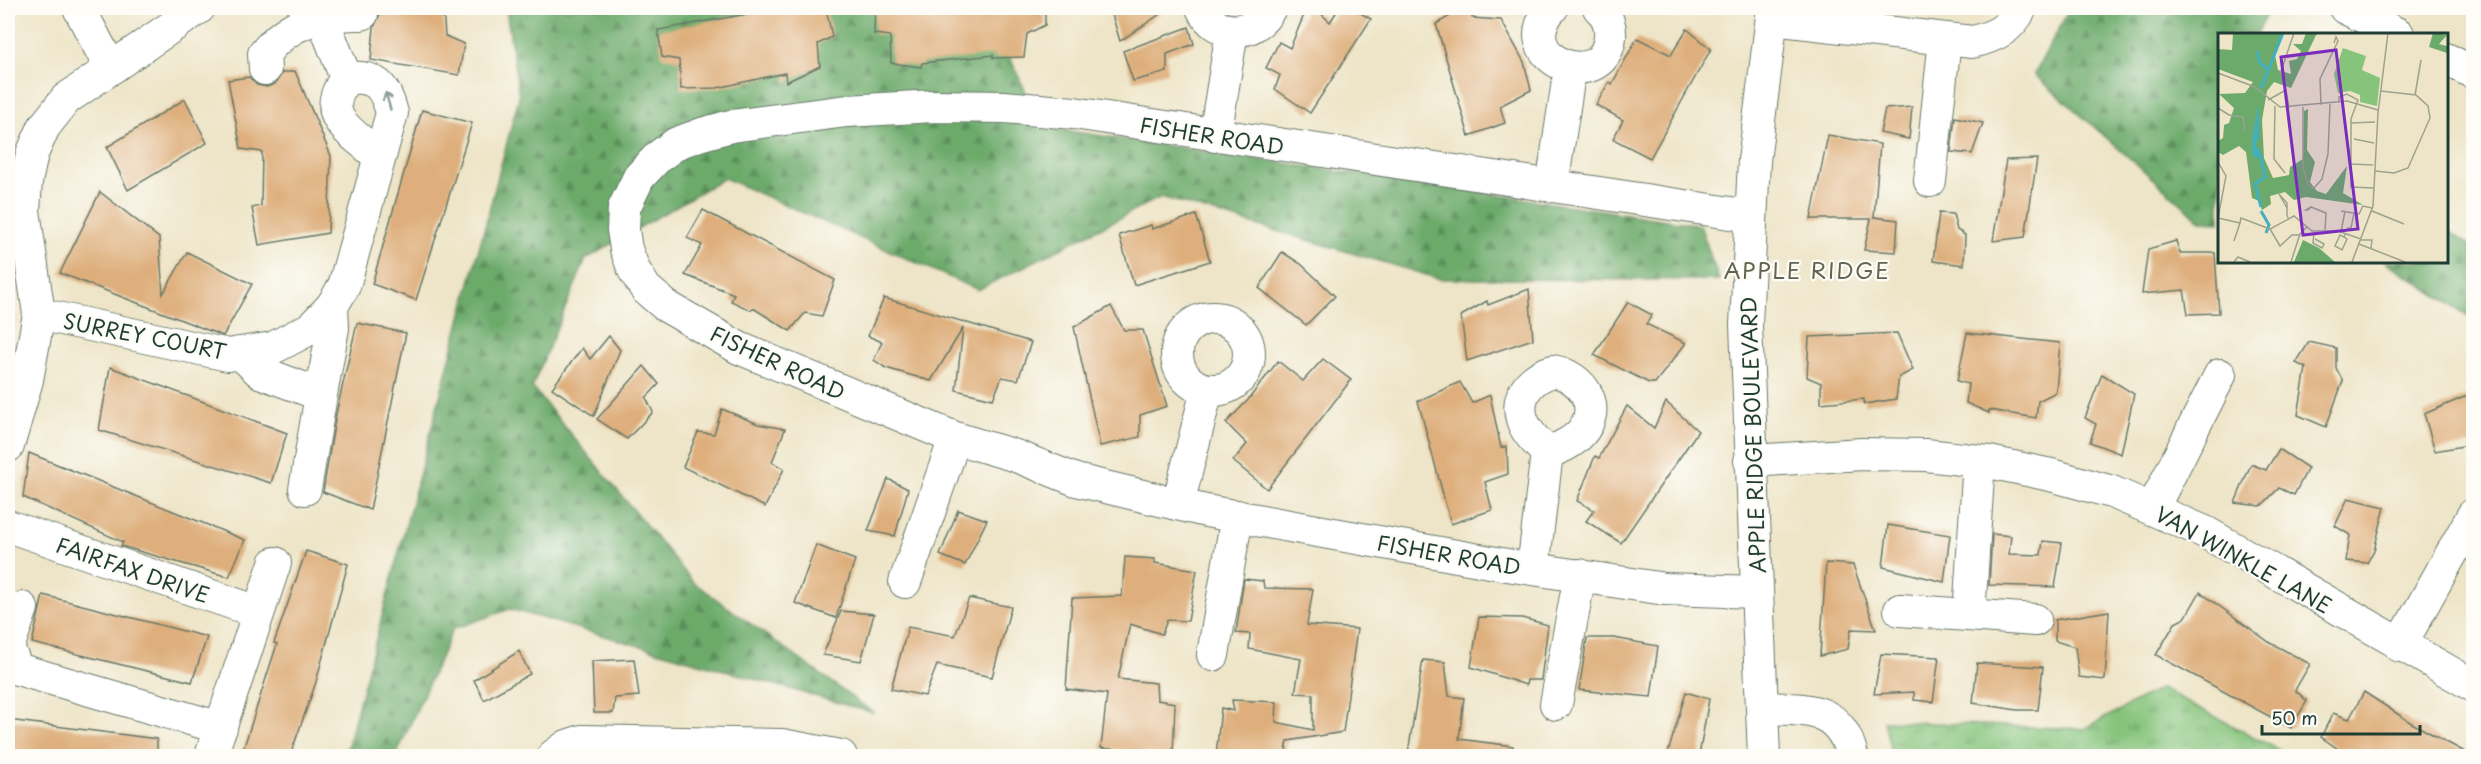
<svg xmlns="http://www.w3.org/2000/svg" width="2481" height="764" font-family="'Playpen Sans',sans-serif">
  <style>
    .forest { fill: url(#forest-firs); stroke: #467450; stroke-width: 1.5 }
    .park { fill: url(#park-tufts); stroke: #528058; stroke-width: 1.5 }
    .building { fill: #deaf7b }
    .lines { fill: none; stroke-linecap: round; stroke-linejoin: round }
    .minor-casing { stroke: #677868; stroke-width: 34 }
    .minor { stroke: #fff; stroke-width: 32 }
    .oneway { stroke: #8f9e9a }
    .labels { text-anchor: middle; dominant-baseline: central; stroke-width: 4.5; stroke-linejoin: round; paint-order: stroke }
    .street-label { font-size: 21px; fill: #1f3d34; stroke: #fdfcf7 }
    .neighbourhood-label { font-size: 22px; letter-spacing: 1.5px; fill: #62654d; stroke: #fdfcf7 }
    .inset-river { fill: none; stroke: #41afbe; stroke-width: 3 }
    .inset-road { fill: none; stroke: #9ba28d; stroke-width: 1.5 }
    .view { fill: #7b2cbf; fill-opacity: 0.15; stroke: #7b2cbf; stroke-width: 3 }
    .inset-edge { fill: none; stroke: #1f3d34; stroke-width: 3 }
  </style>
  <defs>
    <pattern id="forest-firs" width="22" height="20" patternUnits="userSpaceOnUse" patternTransform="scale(1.5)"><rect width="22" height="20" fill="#6caa6b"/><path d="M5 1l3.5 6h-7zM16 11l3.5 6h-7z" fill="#588c59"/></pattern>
    <pattern id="park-tufts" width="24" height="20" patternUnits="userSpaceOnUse" patternTransform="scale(1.5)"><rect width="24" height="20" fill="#86c47b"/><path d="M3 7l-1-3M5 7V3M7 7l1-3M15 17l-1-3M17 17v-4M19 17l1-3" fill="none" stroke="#6da066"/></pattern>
  </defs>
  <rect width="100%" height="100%" fill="#fdfcf7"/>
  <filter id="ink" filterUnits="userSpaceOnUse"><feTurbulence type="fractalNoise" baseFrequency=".0167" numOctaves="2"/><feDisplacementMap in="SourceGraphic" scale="12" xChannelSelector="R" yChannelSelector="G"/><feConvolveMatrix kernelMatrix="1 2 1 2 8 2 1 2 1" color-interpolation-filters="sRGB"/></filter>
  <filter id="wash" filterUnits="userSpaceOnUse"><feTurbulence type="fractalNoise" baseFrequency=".008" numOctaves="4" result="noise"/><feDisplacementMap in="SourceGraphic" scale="24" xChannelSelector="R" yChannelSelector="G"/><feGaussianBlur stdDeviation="1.35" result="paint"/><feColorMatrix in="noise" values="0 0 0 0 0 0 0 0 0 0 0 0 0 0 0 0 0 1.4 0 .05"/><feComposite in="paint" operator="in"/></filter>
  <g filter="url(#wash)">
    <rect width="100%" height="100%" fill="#eee5c8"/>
    <g class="forest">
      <path d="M506,8h481l55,119 658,98 19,55 -279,-1 -279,-82 -183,93 -254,-112 -138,81 -54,128 161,195 181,131 -364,-104 -57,20 -57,127h-51l174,-659z"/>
      <path d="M2070,8h199l-12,26h-37v188l-19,-1 -167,-147z"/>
      <path d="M2447,229l26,19v71l-88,-58h61z"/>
    </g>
    <path class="park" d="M2161,688l129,68h-398l-8,-35 200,8z"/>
    <g id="blocks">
      <g class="building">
        <path d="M378,8h65l2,28 19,8 -5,31 -88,-15 3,-33 6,-13z"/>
        <path d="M780,8h46l6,29 -14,7 2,22 -34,16 -1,-9 -68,15 -36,1 -2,-29 -17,-3 -4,-27z"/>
        <path d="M875,8h170v17l-18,9 -3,23 -31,1v-3l-71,8 -1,4 -30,-4 -1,-27 -16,-2z"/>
        <path d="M1110,8h59l-49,33z"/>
        <path d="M1307,8h8l15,14 9,-14h13l19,11 -61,94 -35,-24 5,-14 -14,-7 13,-26 11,6z"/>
        <path d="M1464,8h7l1,10 29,2 23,42 7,28 -31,16 5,17 -36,13 -33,-112z"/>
        <path d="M1189,27l5,17 -27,10v18l-34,9 -10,-30z"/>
        <path d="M1687,29l24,20 -61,109 -37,-19 10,-19 -27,-15 13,-23 3,2 25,-46 34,17z"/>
        <path d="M295,71l36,85 -3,77 -69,12 -7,-37 9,-2 1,-54 -21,-3 -13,-69 21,-3 8,8 10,2 8,-3 7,-11z"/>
        <path d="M185,99l22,44 -79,47 -21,-43z"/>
        <path d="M1912,107l-3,32 -29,-6 5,-24z"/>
        <path d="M422,110l50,13 -56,177 -44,-16z"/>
        <path d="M1955,117l28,6 -11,31 -21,-2z"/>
        <path d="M1828,135l52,9 -6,73 24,3 -2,32 -32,-2 7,-31h-60z"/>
        <path d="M2037,159l-12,78 -32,4 13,-81z"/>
        <path d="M100,192l59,46 4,56 24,-42 65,32 -29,52 -163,-63z"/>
        <path d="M703,210l132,70 -13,36 -17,-3 -15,18 -37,-23 -3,2 -19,-9 3,-7 -49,-19 17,-30 -15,-7z"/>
        <path d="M1939,213l14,1 4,16 8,5 -1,30 -31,-4z"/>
        <path d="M1196,215l14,46 -76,24 -15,-50 32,-10 1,4z"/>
        <path d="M2176,241l4,12h35l4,60 -31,1 -4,-24 -42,4 6,-45z"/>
        <path d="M1282,252l19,12 34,32 -29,29 -47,-37z"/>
        <path d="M1529,289l4,50 -66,22 -6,-45 26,-15 1,4z"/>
        <path d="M884,298l147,44 -13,38 -16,-3 -9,22 -37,-9 7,-62 -32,53 -45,-13 -12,-8 8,-18 -14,-6z"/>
        <path d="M1628,302l24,13 -6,9 40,19 -31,40h-6l-55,-28z"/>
        <path d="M1111,306l13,24h19l24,76 -27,9v22l-40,9 -26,-119z"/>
        <path d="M357,323l49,10 -36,177 -47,-18 13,-78z"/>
        <path d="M1897,333l16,37 -14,7 -3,22 -32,5v-5l-43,4v-20l-14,-6 2,-40z"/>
        <path d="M1967,333l93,10 -4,49 -18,9 -2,17 -47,-8v3l-23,-10 2,-19 -11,-3z"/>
        <path d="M609,336l11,14 -26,66 -42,-28 30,-40 8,11z"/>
        <path d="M2309,342l27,6v20l7,13 -17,46 -28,-12 8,-47 -10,-5z"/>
        <path d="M1323,359l28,21 -84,109 -34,-28 14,-17 -21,-21 22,-23 30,-39 25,20z"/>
        <path d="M644,366l15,18 -13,14 7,14 -26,27 -30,-20z"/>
        <path d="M110,367l177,66 -16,50 -172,-53z"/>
        <path d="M2102,374l32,20 -13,60 -31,-12 6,-18 -11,-6z"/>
        <path d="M1460,382l12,21 18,-8 11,53 6,-2 1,28 -23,8 7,28 -41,14 -33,-123z"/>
        <path d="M2474,393v51l-39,7 -11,-37z"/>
        <path d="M1666,402l32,29 -77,112 -35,-22 8,-11 -17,-9 18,-45 4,2 28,-52 27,22z"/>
        <path d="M722,409l36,15 27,5 -13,33 12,7 -19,38 -82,-40 15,-35 16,2z"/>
        <path d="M2279,449l29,19 -14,27 -15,-7 -18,18 -26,-3 16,-39 15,6z"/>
        <path d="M29,453l216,87 -16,37 -108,-31 2,-4 -100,-45z"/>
        <path d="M888,479l20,10 -13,47 -27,-5z"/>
        <path d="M2348,498l37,9 -11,43 -7,13 -21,-2 4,-26 -15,-9z"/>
        <path d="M958,510l29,10 -22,45 -25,-10z"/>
        <path d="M1888,525l62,10 -6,47 -61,-15z"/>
        <path d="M1992,534l19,2 -2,18 32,1 2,-14 19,2 -7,44 -66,-2z"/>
        <path d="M816,545l39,15 -19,58 -41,-15z"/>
        <path d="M306,551l42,13 -32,118 -26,74h-49l36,-112 -3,-1z"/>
        <path d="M1125,557l30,2v4l42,7 -9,51 -21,-1 -5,14 -32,-10 -12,55 38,4 1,17 18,3 -2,53 -72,-8 6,-54 -41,-5 6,-91 50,-2z"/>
        <path d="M1826,563l27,2 23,65 -25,-1 -3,20 -28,7z"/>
        <path d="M1244,579l19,2 1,7 49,1 -6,36 50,4 -14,103 -55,9 -3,15h-69l5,-48 13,3 -2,-11 45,2 -1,20 37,8v-36l-18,-1 6,-34 -52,-10 1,-15 -14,-1z"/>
        <path d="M2200,592l69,50 41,22 -15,26 12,11 -16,27 -135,-73 19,-32 10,-5z"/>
        <path d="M43,595l164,42 -15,45 -160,-39z"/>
        <path d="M969,598l42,9 -19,70 -55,-12 -12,31 -34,-7 17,-62 47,9z"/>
        <path d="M841,611l33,3 -13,47 -38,-6z"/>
        <path d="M2109,611l-4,69 -26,-3 -4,-30 -20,-6v-21z"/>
        <path d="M1479,617l43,1 26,7 -7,55h-14l-1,5 -55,-18z"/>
        <path d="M1587,638h27l44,8 -7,51 -72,-7z"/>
        <path d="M519,651l11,23 -46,26 -10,-20z"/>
        <path d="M1881,654l58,3 -6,45 -19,-2v-8l-40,2z"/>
        <path d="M634,659l5,37 -24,2 -2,15h-19l-2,-52z"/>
        <path d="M1423,660l22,2 4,34 15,2 -5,41 54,7 -1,10h-62l1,-3h-43z"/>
        <path d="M1977,663l66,4 -5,43h-21l-44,-7z"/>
        <path d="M1686,692l23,7 -10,57h-32z"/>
        <path d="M2364,692l46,30 62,34h-139l5,-7 -17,-12 12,-24 16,6z"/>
        <path d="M8,720l149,19v17h-149z"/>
      </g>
    </g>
  </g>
  <g filter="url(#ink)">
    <use href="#blocks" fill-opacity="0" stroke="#677868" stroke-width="1.5"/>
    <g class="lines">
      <defs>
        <g id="minor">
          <path d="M79,8l31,59"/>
          <path d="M1202,8c14,31 54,29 68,0"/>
          <path d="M1552,8c-45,51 52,89 58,29 1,-11 -3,-22 -11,-29"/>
          <path d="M2345,8l53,26"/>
          <path d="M322,17l24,61"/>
          <path d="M1772,19l200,23c22,-5 39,-13 49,-34"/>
          <path d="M2446,59l28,14"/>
          <path d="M265,69l-1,-15c25,-33 60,-41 98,-40"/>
          <path d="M1215,136l17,-105"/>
          <path d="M1930,181l15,-142"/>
          <path d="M1552,186l18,-118"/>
          <path d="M1750,216l-676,-103 -70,-6 -70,-1 -87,5 -116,15 -29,8 -25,9 -19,14 -19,20 -15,31 -1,22 3,19 8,21 12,19 20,17 73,42 216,90 61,18 60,24 130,31 301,54 158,24 92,3"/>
          <path d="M39,314l189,41 45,-7 38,-20 21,-22 12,-20 48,-173c-7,-27 -16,-38 -46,-35 -29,41 7,53 33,79"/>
          <circle cx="1213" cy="354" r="36"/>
          <path d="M240,353l20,19 61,23 -16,94"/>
          <path d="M1553,371c30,5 51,37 27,63 -9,10 -21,14 -33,19 -9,-10 -21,-20 -25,-34 -7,-24 9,-42 31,-48z"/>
          <path d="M321,395l12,-67 -1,-22"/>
          <path d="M8,446l19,-66 12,-66 -15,-103 2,-29 6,-28 12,-27 22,-28 133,-91"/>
          <path d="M1750,461l112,-7 64,1 63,7 62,13 61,17 93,40 269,154"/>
          <path d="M1178,504l29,-114"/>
          <path d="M2153,508l67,-133"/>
          <path d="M8,526l250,86"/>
          <path d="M1533,569l14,-116"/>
          <path d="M905,582l50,-144"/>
          <path d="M22,608l-14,39 9,22 204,59"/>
          <path d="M1900,610l135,10"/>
          <path d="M1969,615l10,-154"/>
          <path d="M2400,646l73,-131"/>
          <path d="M1213,655l24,-139"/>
          <path d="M1556,704l24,-129"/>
          <path d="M1763,708c44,2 77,-3 89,48"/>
          <path d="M211,756l64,-193"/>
          <path d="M553,756l14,-10 15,-5 200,4 59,11"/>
          <path d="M1764,756l-18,-431 8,-164 19,-153"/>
        </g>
      </defs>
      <use href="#minor" class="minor-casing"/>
      <use href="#minor" class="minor"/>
    </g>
    <defs><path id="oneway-shaft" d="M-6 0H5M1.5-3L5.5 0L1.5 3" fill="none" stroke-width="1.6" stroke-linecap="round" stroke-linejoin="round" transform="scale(1.5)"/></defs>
    <use class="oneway" href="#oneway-shaft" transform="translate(388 101) rotate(-106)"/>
  </g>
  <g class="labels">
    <g class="street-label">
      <text transform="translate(1212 135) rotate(9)">FISHER ROAD</text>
      <text transform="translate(145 335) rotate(11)">SURREY COURT</text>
      <text transform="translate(778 362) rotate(25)">FISHER ROAD</text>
      <text transform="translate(1752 435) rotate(-92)">APPLE RIDGE BOULEVARD</text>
      <text transform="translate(1449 554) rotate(10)">FISHER ROAD</text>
      <text transform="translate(2244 559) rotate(29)">VAN WINKLE LANE</text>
      <text transform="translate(133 569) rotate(19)">FAIRFAX DRIVE</text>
    </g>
    <g class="neighbourhood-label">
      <text x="1807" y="269">APPLE RIDGE</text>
    </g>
  </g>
  <g transform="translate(2218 33)">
    <rect width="230" height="230" fill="#eee5c8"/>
    <path d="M15,0h50l-8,22 3,15 13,4 -2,-13 8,-2 4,-8 -8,-7h9l4,-11h11l-26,55 -17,-6 -7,9 -5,29 2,38 9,20 16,-3 1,-8 13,-8 1,-48 4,-2 -1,41 8,12 -5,20 7,9 9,3 21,-28 -4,27 20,12 -57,-8 -12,3 -9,-8 -15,4 1,8 -9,6 -3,-9 -7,-3 -6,-46 -7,-6 -16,9 -5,-3v-11l5,-3 1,-13 5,-2 5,-15 -15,-14 26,-1 8,-11 -35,-13v-20l14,1zM215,0l14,2 -8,9 8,2v7l-18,-6zM85,207l16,8 16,14h-41z" fill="#6caa6b"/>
    <path d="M125,15l23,8 -4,14 18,8 -3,28 -17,-4v-7l-10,-4 -12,2 -4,-19z" fill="#86c47b"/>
    <path d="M40,71l1,34 -4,6 5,7 -3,8 -4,-4 -1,-13z" fill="#41afbe"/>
    <path class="inset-river" d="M39,18l3,12 7,6M43,55l22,-55M42,120l5,24 -10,7 6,23M43,178l8,14 -3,8"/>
    <path class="inset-road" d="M0,40l37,14 25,20 67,-6 31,9M62,41l14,-41M197,62l6,-35M50,67l18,-10 3,18M121,69v-5l8,-3 11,6 -7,19v68l23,1M103,72l-1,-26 18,-38 -2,-4 -2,6M57,73l-1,53 11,14M85,74v60l5,18 6,3 8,-9 6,-25 2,-50M0,75l11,7 14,2 2,13M133,90l24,-1M136,106l20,4M0,129l8,14 -8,42M133,131l22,1M157,138l19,2 14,-5 22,-50 -2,-12 -12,-11 -35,-4M93,174l-5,3h2l3,-3 15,6 -1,17M69,175l-8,-14 8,9v12l1,3M123,178l18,3 4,-8 9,2M154,178l32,13M0,185l22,5M22,190l1,-5 29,11M129,195h4l3,-15M96,199l-1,11 9,5 2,-4 -9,-5M123,199l4,-21M81,202h-7l-12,11 -10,-17 24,-13 18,15h26l23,8M126,204l3,2 -5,11 -7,-4 5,-11 4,2 2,-4M143,207h11l-1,8M16,208l6,-18M141,211l46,18M16,229l4,-5 12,5M73,229l9,-28 7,-7M134,229l21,-56 5,-93 10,-80"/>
    <path class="view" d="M118,17l22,179 -55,6 -22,-178z"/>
    <rect width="230" height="230" class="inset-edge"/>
  </g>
  <rect width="2481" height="764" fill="none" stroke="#fdfcf7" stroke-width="30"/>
  <path d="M2262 725v9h158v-9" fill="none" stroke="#1f3d34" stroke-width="3"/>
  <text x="2271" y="725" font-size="18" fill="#1f3d34" stroke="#fdfcf7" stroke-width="4.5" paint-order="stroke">50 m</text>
</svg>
